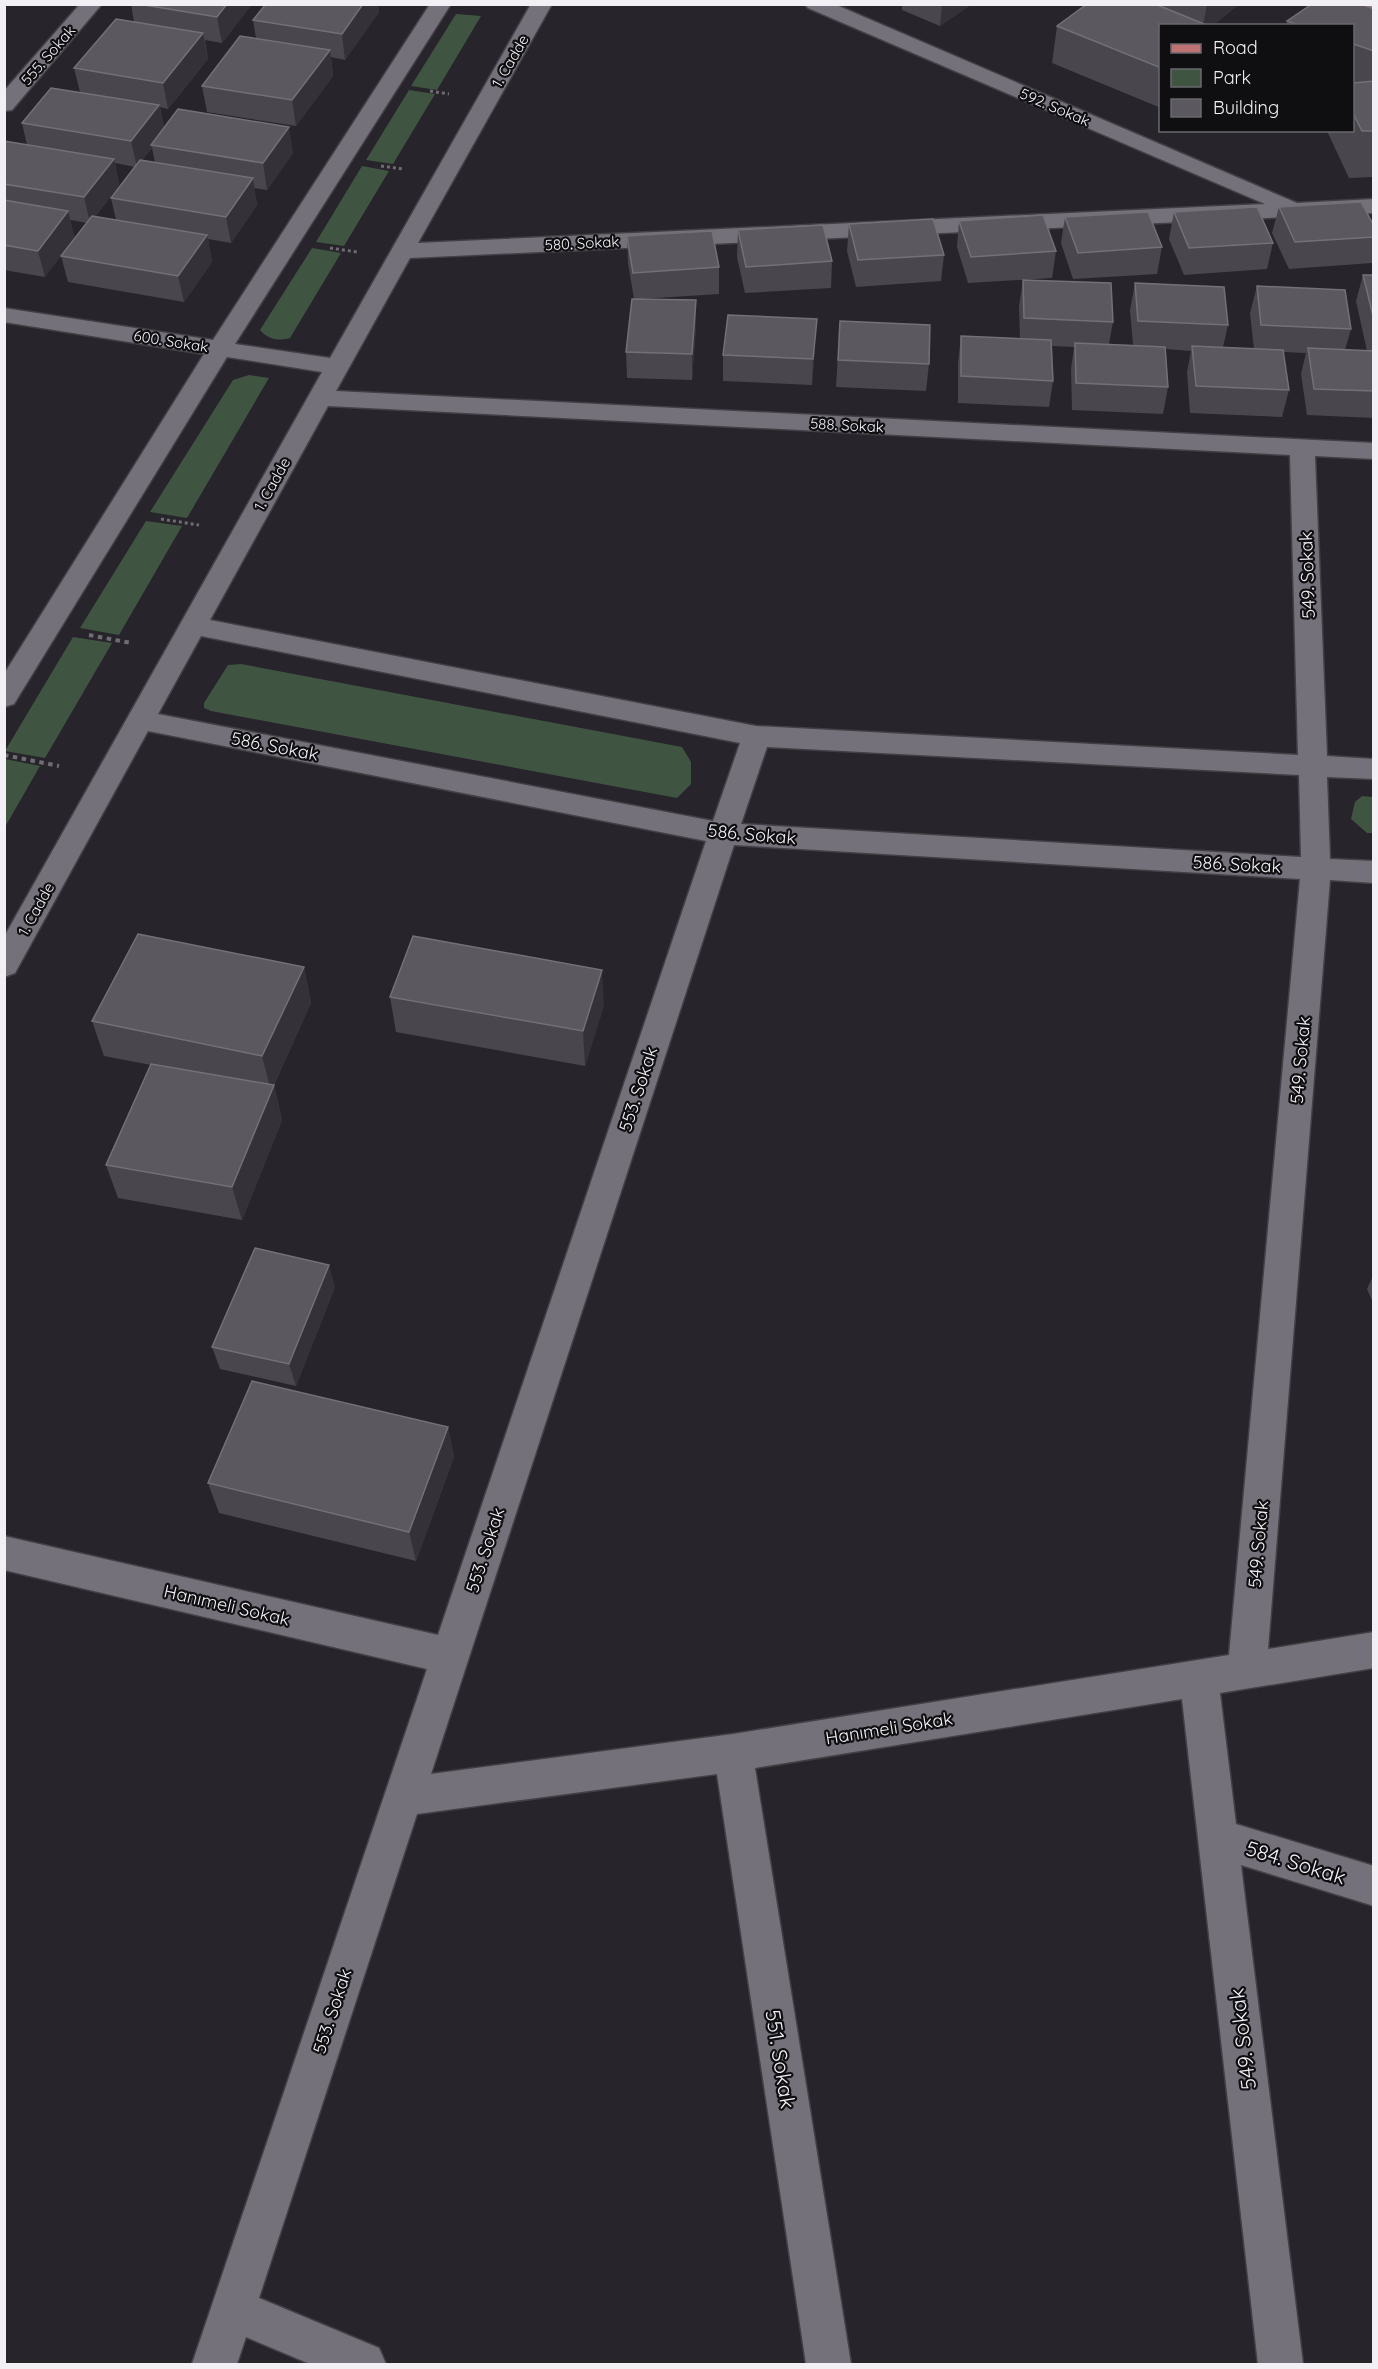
<svg xmlns="http://www.w3.org/2000/svg" width="1378" height="2369" font-family="Quicksand,sans-serif">
  <style>
    .green { fill: #405442 }
    .lines { fill: none; stroke-linecap: round; stroke-linejoin: round }
    .minor-casing { stroke: #423f45; stroke-width: 3 }
    .primary-casing { stroke: #423f45; stroke-width: 3 }
    .path-far1 { stroke: #6f6d73; stroke-width: 3; stroke-dasharray: 3 3; stroke-linecap: butt }
    .path { stroke: #6f6d73; stroke-width: 4; stroke-dasharray: 4.5 4.5; stroke-linecap: butt }
    .minor { fill: #75717a; fill-rule: evenodd }
    .primary { fill: #bf7273; fill-rule: evenodd }
    .wall { fill: #4a464e; fill-rule: evenodd }
    .shaded-wall { fill: #343138 }
    .building { fill: #5c5860; stroke: #737077; stroke-width: 1.5 }
    .labels { text-anchor: middle; dominant-baseline: central; stroke-width: 4.5; stroke-linejoin: round; paint-order: stroke }
    .far-street-label { font-size: 15px; fill: #f2f0f5; stroke: #0f0e11 }
    .street-label { font-size: 18px; fill: #f2f0f5; stroke: #0f0e11 }
    .near-street-label { font-size: 21px; fill: #f2f0f5; stroke: #0f0e11 }
  </style>
  <rect width="100%" height="100%" fill="#27242b"/>
  <g class="green">
    <path d="M456,14l25,2 -44,74 -26,-4z"/>
    <path d="M409,90l26,4 -42,70 -27,-4z"/>
    <path d="M362,166l27,5 -45,75 -28,-4z"/>
    <path d="M312,248l29,5 -51,85c-12,3 -21,2 -30,-8z"/>
    <path d="M249,375l20,3 -82,140 -37,-6 83,-132z"/>
    <path d="M146,521l36,5 -63,109 -39,-7z"/>
    <path d="M73,637l39,6 -67,115 -40,-7z"/>
    <path d="M241,664l441,83 9,15v22l-14,14 -466,-87 -7,-3v-5l24,-38z"/>
    <path d="M5,759l35,7 -35,61 -1,-68z"/>
    <path d="M1362,796l11,1v36h-6l-16,-14 4,-17z"/>
  </g>
  <g class="lines">
    <defs>
      <g id="minor">
        <path d="M80,4h22l-90,106 -8,1v-20z"/>
        <path d="M430,4h21l-216,340 95,14 201,-354h21l-134,239 847,-39 -457,-196 -3,-4h29l463,199 77,-4v14l-964,45 -74,133 1038,52v16l-59,-3 12,300 47,3v20l-47,-2 3,82 44,2v22l-44,-3 -62,769 106,-17v36l-154,25 16,131 138,42v40l-133,-41 62,499h-45l-76,-665 -427,69 96,596h-45l-89,-590 -300,40 -158,484 120,50 7,16h-76l-64,-27 -9,27h-45l235,-695 -423,-99v-34l434,99 268,-794 -558,-110 -133,242 -11,4v-40l318,-565 -95,-15 -213,347 -10,3v-33l200,-320 -200,-32v-14l209,32zM328,406l962,49 8,300 -542,-29 -546,-106zM201,636l539,107 -27,78 -555,-107zM767,747l532,28 2,82 -560,-33zM734,845l566,34 -71,776 -496,79 -302,40z"/>
      </g>
      <path id="primary" d="M1355,4h19v11l-16,-7z"/>
    </defs>
    <use href="#minor" class="minor-casing"/>
    <use href="#primary" class="primary-casing"/>
    <g class="path-far1">
      <path d="M430,91l19,3"/>
      <path d="M381,166l22,3"/>
      <path d="M330,248l27,4"/>
      <path d="M161,519l38,6"/>
    </g>
    <g class="path">
      <path d="M89,635l42,8"/>
      <path d="M4,755l55,11"/>
    </g>
    <use href="#minor" class="minor"/>
    <use href="#primary" class="primary"/>
  </g>
  <g class="wall">
    <path d="M131,4h121l-30,39 -17,-3 3,19 -40,50 -8,-2 4,21 129,25 -26,37 -13,-2 3,17 -26,38 -23,-4 4,23 -28,40 -116,-20 -7,-26 26,-33 -16,-3 -26,57 -41,-7v-129l23,4 -5,-22 58,-31 -6,-24 60,-46zM152,148l3,14 -13,-2zM115,163l20,4 -24,31 5,22 -21,-3 24,-32z"/>
    <path d="M266,4h112l1,8 -34,48 -14,-3 2,19 -37,50 -89,-14 -5,-26 54,-48 -3,-18z"/>
    <path d="M902,4h70l-32,22 -38,-16z"/>
    <path d="M1087,4h152l-27,22h-51v82l-109,-45 5,-37z"/>
    <path d="M1374,9v168l-25,1 -22,-47 26,-1v-104h-67l1,-5z"/>
    <path d="M1279,207l95,19v31l-2,6 -83,6 -17,-36z"/>
    <path d="M1174,212l99,31 -6,26 -83,6 -15,-36z"/>
    <path d="M1065,217l97,30 -5,27 -84,5 -12,-36z"/>
    <path d="M959,221l97,30 -4,27 -84,5 -11,-36z"/>
    <path d="M849,224l95,31 -3,26 -85,6 -9,-36z"/>
    <path d="M738,230l94,31 -1,27 -86,5 -8,-36z"/>
    <path d="M627,236l92,31v27l-78,5 55,1v27l-4,53 -65,-2 -1,-26 8,-53 -6,-36z"/>
    <path d="M1363,275h11v143l-67,-3 -6,-41 5,-21 -23,-1 6,38 -7,27 -92,-4 -3,-41 4,-21 -25,-2 2,38 -5,27 -91,-4 -1,-41 3,-22 -22,-1 1,35 -4,26 -91,-4v-40l3,-27 59,3 -1,-33 4,-26 90,42 -4,22 24,1 -3,-35 5,-27 93,42 -5,22 31,2 -4,-36 7,-27 94,43 -6,21 22,1 -11,-50z"/>
    <path d="M840,321l89,43 -3,27 -90,-4z"/>
    <path d="M815,346l-3,39 -89,-4v-26z"/>
    <path d="M304,967l7,36 -37,82 8,35 -40,100 -124,-22 -12,-33 45,-100 -47,-9 -12,-35z"/>
    <path d="M390,997l214,8 -19,61 -189,-34z"/>
    <path d="M1374,1274v31l-7,-16z"/>
    <path d="M335,1287l-39,99 -76,-17 -8,-22z"/>
    <path d="M448,1427l6,30 -38,104 -197,-48 -11,-30z"/>
  </g>
  <g class="shaded-wall">
    <path d="M227,4h25l-30,39 -5,-26z"/>
    <path d="M363,4h15l1,8 -34,48 -3,-26z"/>
    <path d="M942,4h30l-32,22z"/>
    <path d="M1207,4h32l-27,22h-9z"/>
    <path d="M203,33l5,26 -40,50 -5,-26z"/>
    <path d="M330,50l3,26 -37,50 -4,-26z"/>
    <path d="M159,105l6,26 -14,14 1,3 -15,19 -6,-26z"/>
    <path d="M289,127l4,26 -26,37 -4,-27z"/>
    <path d="M114,159l5,26 -29,38 -6,-26z"/>
    <path d="M253,178l4,27 -26,38 -5,-26z"/>
    <path d="M68,211l7,27 -30,39 -7,-26z"/>
    <path d="M207,235l5,27 -28,40 -6,-26z"/>
    <path d="M696,300v27l-4,53v-26z"/>
    <path d="M817,319l-2,27 -3,39 1,-26z"/>
    <path d="M304,967l7,36 -40,88 -9,-35z"/>
    <path d="M602,970l2,35 -19,61 -2,-35z"/>
    <path d="M274,1085l8,35 -40,100 -10,-33z"/>
    <path d="M329,1265l6,22 -39,99 -7,-22z"/>
    <path d="M448,1427l6,30 -38,104 -7,-29z"/>
  </g>
  <g class="building">
    <path d="M138,4h89l-10,13z"/>
    <path d="M266,4h97l-21,30 -89,-14z"/>
    <path d="M1087,4h68l54,22h-48v42l-104,-42z"/>
    <path d="M1312,4h48l14,5v42l-21,-7v-18h-52l-14,-5z"/>
    <path d="M116,19l87,14 -40,50 -89,-15z"/>
    <path d="M240,36l90,14 -38,50 -90,-14z"/>
    <path d="M1374,81v50h-12l-9,-18v-30z"/>
    <path d="M51,88l108,17 -28,36 -109,-18z"/>
    <path d="M178,109l111,18 -26,36 -112,-18z"/>
    <path d="M4,141l110,18 -30,38 -80,-13z"/>
    <path d="M140,160l113,18 -27,39 -115,-19z"/>
    <path d="M4,200l64,11 -30,40 -34,-6z"/>
    <path d="M1361,202l13,24v11l-79,5 -16,-35z"/>
    <path d="M1257,207l16,36 -84,5 -15,-36z"/>
    <path d="M1148,212l14,35 -84,6 -13,-36z"/>
    <path d="M1043,215l13,36 -85,6 -12,-36z"/>
    <path d="M92,216l115,19 -29,41 -117,-20z"/>
    <path d="M933,219l11,36 -86,5 -9,-36z"/>
    <path d="M823,225l9,36 -86,6 -8,-37z"/>
    <path d="M712,231l7,36 -86,6 -6,-37z"/>
    <path d="M1363,275h11v45z"/>
    <path d="M1023,280l88,3 2,39 -89,-4z"/>
    <path d="M1135,283l89,4 4,38 -90,-4z"/>
    <path d="M1257,286l88,4 6,39 -90,-4z"/>
    <path d="M632,299l64,1 -4,54 -66,-2z"/>
    <path d="M728,315l89,4 -4,40 -90,-4z"/>
    <path d="M840,321l90,4 -1,39 -91,-4z"/>
    <path d="M961,336l90,4 2,41 -92,-5z"/>
    <path d="M1075,343l90,4 3,40 -92,-4z"/>
    <path d="M1192,346l91,4 6,40 -93,-4z"/>
    <path d="M1308,348l66,3v40l-60,-2z"/>
    <path d="M138,934l166,33 -42,89 -170,-35z"/>
    <path d="M413,936l189,34 -19,61 -193,-34z"/>
    <path d="M151,1064l123,21 -42,102 -126,-22z"/>
    <path d="M255,1248l74,17 -40,99 -77,-17z"/>
    <path d="M252,1381l196,46 -39,105 -201,-49z"/>
  </g>
  <g class="labels">
    <g class="far-street-label">
      <text transform="translate(48 55) rotate(-49)">555. Sokak</text>
      <text transform="translate(510 61) rotate(-60)">1. Cadde</text>
      <text transform="translate(1055 107) rotate(23)">592. Sokak</text>
      <text transform="translate(582 243) rotate(-3)">580. Sokak</text>
      <text transform="translate(171 341) rotate(9)">600. Sokak</text>
      <text transform="translate(847 425) rotate(3)">588. Sokak</text>
      <text transform="translate(272 484) rotate(-61)">1. Cadde</text>
      <text transform="translate(36 909) rotate(-61)">1. Cadde</text>
    </g>
    <g class="street-label">
      <text transform="translate(1307 575) rotate(-92)">549. Sokak</text>
      <text transform="translate(275 746) rotate(11)">586. Sokak</text>
      <text transform="translate(752 834) rotate(5)">586. Sokak</text>
      <text transform="translate(1237 864) rotate(3)">586. Sokak</text>
      <text transform="translate(1300 1060) rotate(-85)">549. Sokak</text>
      <text transform="translate(638 1089) rotate(-72)">553. Sokak</text>
      <text transform="translate(1258 1544) rotate(-85)">549. Sokak</text>
      <text transform="translate(485 1550) rotate(-72)">553. Sokak</text>
      <text transform="translate(227 1605) rotate(13)">Hanımeli Sokak</text>
      <text transform="translate(889 1728) rotate(-9)">Hanımeli Sokak</text>
      <text transform="translate(332 2011) rotate(-72)">553. Sokak</text>
    </g>
    <g class="near-street-label">
      <text transform="translate(1296 1862) rotate(17)">584. Sokak</text>
      <text transform="translate(1242 2039) rotate(-97)">549. Sokak</text>
      <text transform="translate(781 2059) rotate(81)">551. Sokak</text>
    </g>
  </g>
  <rect width="1378" height="2369" fill="none" stroke="#f2f0f5" stroke-width="12"/>
  <rect x="1159" y="24" width="195" height="108" fill="#0f0e11" stroke="#6a686c" stroke-width="1.5"/>
  <rect x="1171" y="44" width="30" height="9" fill="#bf7273" stroke="#6a686c" stroke-width="1.5"/>
  <text x="1213" y="54" font-size="18" fill="#f2f0f5">Road</text>
  <rect x="1171" y="69" width="30" height="18" fill="#405442" stroke="#6a686c" stroke-width="1.5"/>
  <text x="1213" y="84" font-size="18" fill="#f2f0f5">Park</text>
  <rect x="1171" y="99" width="30" height="18" fill="#5c5860" stroke="#6a686c" stroke-width="1.5"/>
  <text x="1213" y="114" font-size="18" fill="#f2f0f5">Building</text>
</svg>
